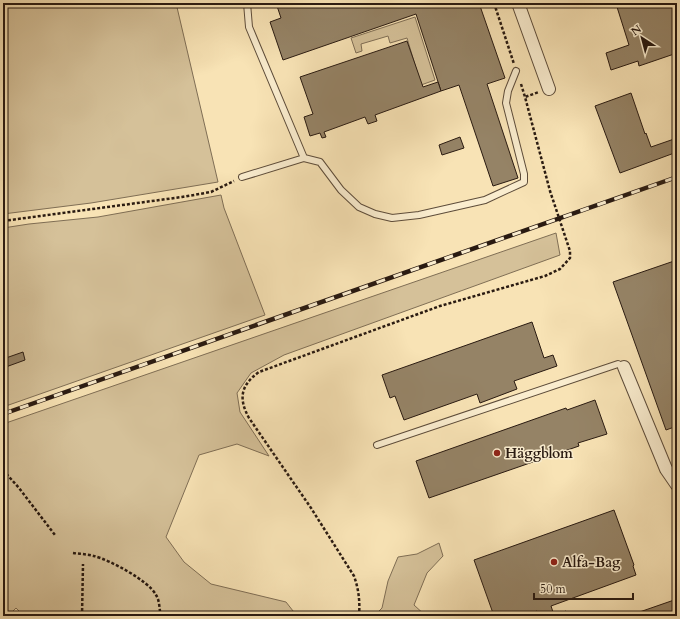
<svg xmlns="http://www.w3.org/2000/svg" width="680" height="619" font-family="Cardo,serif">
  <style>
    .green { fill: #d5c199; stroke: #7f6e55 }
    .building { fill: #958366; stroke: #291a11 }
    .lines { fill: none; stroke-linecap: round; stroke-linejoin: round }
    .service-casing { stroke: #5d4c3a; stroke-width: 8 }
    .minor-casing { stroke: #5d4c3a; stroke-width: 14 }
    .path { stroke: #291a11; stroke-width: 2.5; stroke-dasharray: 3 2; stroke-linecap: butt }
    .service { stroke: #faedcf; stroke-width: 6 }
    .minor { stroke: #faedcf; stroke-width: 12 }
    .rail-casing { stroke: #291a11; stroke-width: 4.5 }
    .rail { stroke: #faedcf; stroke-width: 3; stroke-dasharray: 9; stroke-linecap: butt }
    .poi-dot { fill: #8f2418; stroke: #faedcf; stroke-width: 1.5 }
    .labels { text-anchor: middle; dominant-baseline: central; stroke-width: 3; stroke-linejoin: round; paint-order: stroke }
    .poi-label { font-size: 14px; font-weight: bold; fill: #291a11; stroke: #faedcf; text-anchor: start }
  </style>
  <rect width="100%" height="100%" fill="#f8e3b5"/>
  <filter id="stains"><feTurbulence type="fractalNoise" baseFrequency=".005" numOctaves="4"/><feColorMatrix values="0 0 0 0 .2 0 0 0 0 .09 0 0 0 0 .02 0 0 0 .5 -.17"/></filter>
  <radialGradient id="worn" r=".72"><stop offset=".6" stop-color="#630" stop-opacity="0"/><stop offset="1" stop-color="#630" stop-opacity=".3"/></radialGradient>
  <g class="green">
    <path d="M3,3h173l42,179 -127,21 -88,11z"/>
    <path d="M415,17l20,63 -14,5 -14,-47 -17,5 -2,-7 -27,8 1,7 -6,2 -5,-15z"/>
    <path d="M221,195l3,13 41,107 -262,92v-179l26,-4 69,-7z"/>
    <path d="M556,233l4,22 -276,100 -33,18 -14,20 3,19 29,44 -32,-12 -38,11 -33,82 18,25 27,22 75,18 11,14h-273l-8,-8 -8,8h-5v-192z"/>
    <path d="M439,543l4,13 -16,17 -13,32 12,11h-52l8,-8 6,-27 10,-24 19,-3z"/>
  </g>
  <g class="building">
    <path d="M276,3h203l26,75 -18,6 31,94 -25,8 -34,-101 -18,6 -25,-77 -133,46 -13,-38 11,-4z"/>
    <path d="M618,3h53l6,19v31l-38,13 -1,-5 -27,9 -5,-17 23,-8 -12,-38h2z"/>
    <path d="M407,41l16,46 15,-5 3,9 -66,24 2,6 -9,3 -3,-7 -41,15 2,5 -4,1 -2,-5 -10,3 -6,-19 9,-3 -13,-37z"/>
    <path d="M631,93l14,41 1,-1 5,14 26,-9v14l-57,21 -25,-67z"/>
    <path d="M460,137l4,11 -22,7 -3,-10z"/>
    <path d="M677,260v166l-11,4 -53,-148z"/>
    <path d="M532,322l12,36 9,-3 4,11 -43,15 3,8 -37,14 -3,-9 -73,26 -9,-24 -5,2 -8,-23z"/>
    <path d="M23,352l2,8 -22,8v-9z"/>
    <path d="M595,400l12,34 -29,9 1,3 -150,52 -13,-37 150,-53 1,2z"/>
    <path d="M614,510l20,55 -1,1 3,9 -85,31 3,9 12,-4 2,5h-30l-1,-5 -15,5h-28l-20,-56z"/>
    <path d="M677,599v17h-49z"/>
  </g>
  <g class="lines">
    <defs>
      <g id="service">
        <path d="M247,3l2,24 55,131 16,4 21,28 18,17 16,7 17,4 27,-3 66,-15 39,-18v-8l-18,-71 2,-12 8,-20"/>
        <path d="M242,177l62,-19"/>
        <path d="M377,445l241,-81 6,3"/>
      </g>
      <g id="minor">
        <path d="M518,3l31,86"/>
        <path d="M624,367l42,102 11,16"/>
      </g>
    </defs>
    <use href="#service" class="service-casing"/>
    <use href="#minor" class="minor-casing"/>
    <g class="path">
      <path d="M494,3l20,61"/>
      <path d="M521,84l4,13"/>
      <path d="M3,221l179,-24 29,-5 23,-11"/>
      <path d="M3,470l16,18 36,47"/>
      <path d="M677,505l-2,1 2,7"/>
      <path d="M73,553c7,1 14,1 21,3 16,4 55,25 62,39 4,6 3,14 5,21"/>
      <path d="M82,616l1,-52"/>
      <path d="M359,616c1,-14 0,-26 -5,-40l-43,-68 -62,-90c-11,-20 -8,-33 10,-46l181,-66 105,-30 15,-7 10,-11v-7l-20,-60 -25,-94 14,-5"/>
    </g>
    <use href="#service" class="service"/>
    <use href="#minor" class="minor"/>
    <defs>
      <path id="rail" d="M3,414l674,-237"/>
    </defs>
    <use href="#rail" class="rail-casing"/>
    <use href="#rail" class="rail"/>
  </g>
  <g class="poi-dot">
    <circle cx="497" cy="453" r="4"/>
    <circle cx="554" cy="562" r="4"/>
  </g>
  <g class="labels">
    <g class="poi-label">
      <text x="505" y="453">Häggblom</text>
      <text x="562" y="562">Alfa-Bag</text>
    </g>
  </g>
  <rect width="680" height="619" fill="none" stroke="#f8e3b5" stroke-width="16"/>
  <rect x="4" y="4" width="672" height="611" fill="none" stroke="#291a11" stroke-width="2"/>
  <rect x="8" y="8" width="664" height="603" fill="none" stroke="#291a11"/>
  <g transform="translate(642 38) rotate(324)" stroke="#faedcf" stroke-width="3" paint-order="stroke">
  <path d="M0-3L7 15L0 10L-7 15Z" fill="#291a11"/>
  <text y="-6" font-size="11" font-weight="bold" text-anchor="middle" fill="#291a11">N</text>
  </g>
  <path d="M534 593v6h99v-6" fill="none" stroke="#291a11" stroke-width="2"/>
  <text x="540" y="593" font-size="12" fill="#291a11" stroke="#faedcf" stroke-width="3" paint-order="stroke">50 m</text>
  <rect width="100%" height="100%" filter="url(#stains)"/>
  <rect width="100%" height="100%" fill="url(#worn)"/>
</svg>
